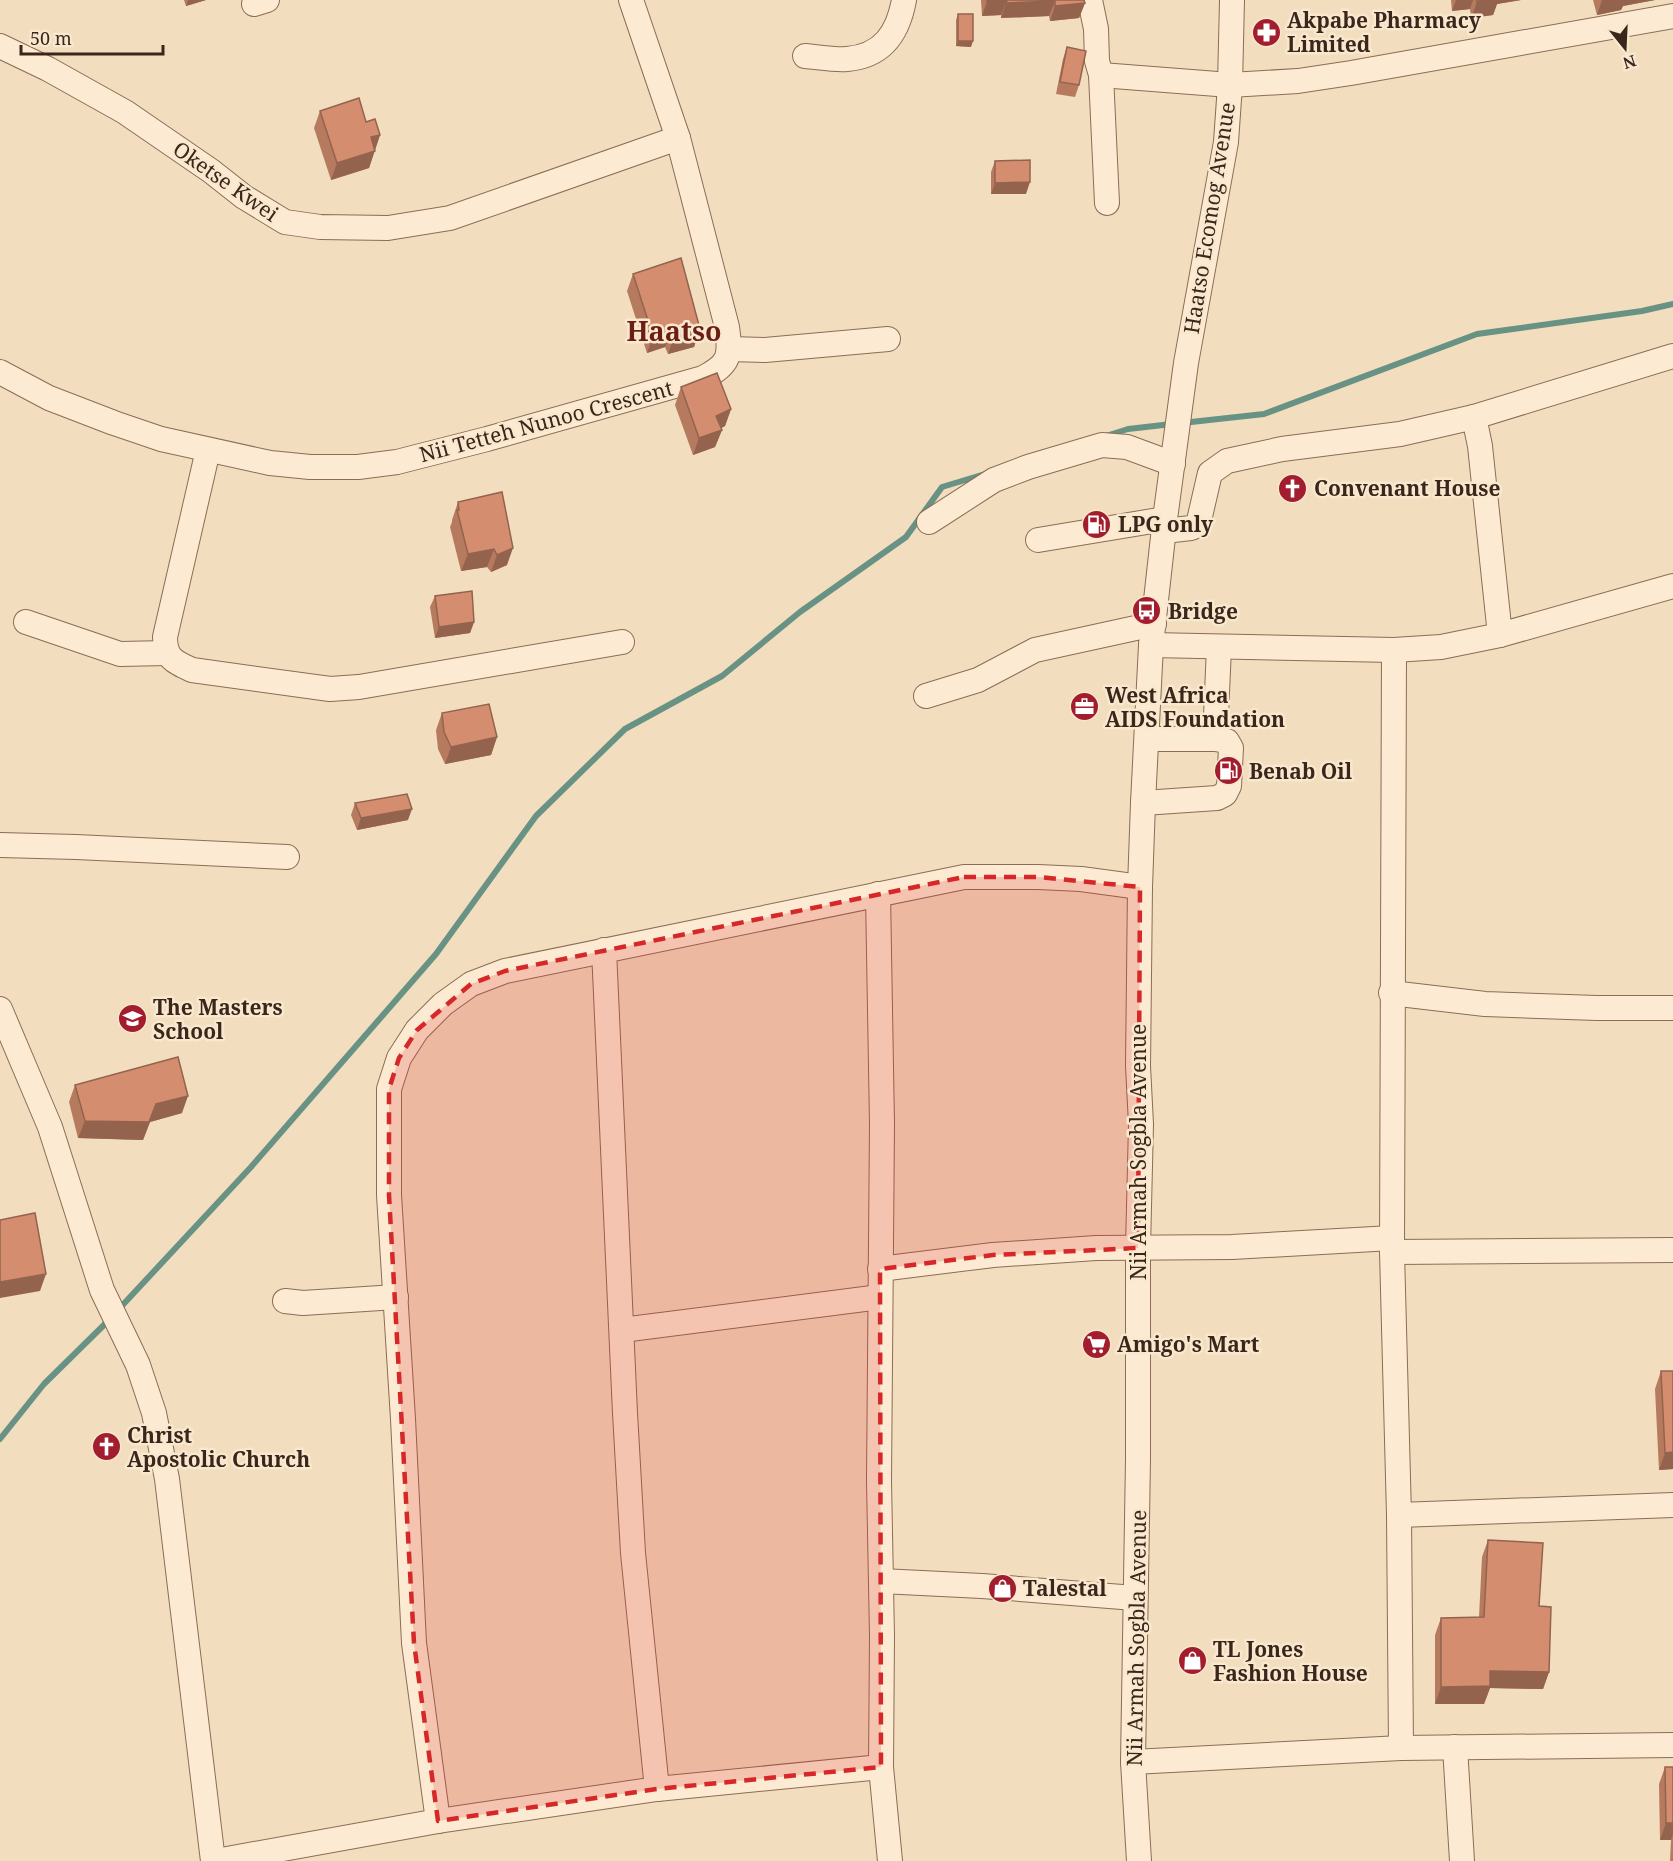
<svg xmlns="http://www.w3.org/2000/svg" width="1673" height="1861" font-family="'Noto Serif',serif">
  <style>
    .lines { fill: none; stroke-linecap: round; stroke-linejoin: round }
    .stream { stroke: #689283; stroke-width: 6 }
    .minor-casing { stroke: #8c6c55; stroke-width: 26 }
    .minor { stroke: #fcebd2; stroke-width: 24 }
    .wall { fill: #b67a5f }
    .shaded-wall { fill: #94634e }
    .building { fill: #d48e6f; stroke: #94634e; stroke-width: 1.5 }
    .marked { fill: #d62828; fill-opacity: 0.2; stroke: #d62828; stroke-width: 4.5; stroke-dasharray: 12 8; stroke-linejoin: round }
    .labels { text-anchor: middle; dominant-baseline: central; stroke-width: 5; stroke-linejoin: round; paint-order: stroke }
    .poi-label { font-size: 21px; font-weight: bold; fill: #3a261b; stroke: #f9e8ce; text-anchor: start }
    .street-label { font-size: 21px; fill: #3a261b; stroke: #f9e8ce }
    .district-label { font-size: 27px; font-weight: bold; fill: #6b1e16; stroke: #f9e8ce }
  </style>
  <rect width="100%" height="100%" fill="#f2ddbe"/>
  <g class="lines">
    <g class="stream">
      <path d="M1182,423l82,-9 213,-80 165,-23 31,-7"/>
      <path d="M1106,436l22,-7 44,-5"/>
      <path d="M118,1310l133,-143 185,-213 100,-138 89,-87 97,-53 78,-64 106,-75 36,-50 43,-13"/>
      <path d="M0,1439l44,-55 65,-64"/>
    </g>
    <defs>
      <g id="minor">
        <path d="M1090,0l6,29 1,32 4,14 6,128"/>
        <path d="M254,4l13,-4"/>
        <path d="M0,46l48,23 77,43 86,59 33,26 41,25 35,5 68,1 62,-10 228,-80"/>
        <path d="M805,56c13,1 29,4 42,3 36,-3 51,-26 57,-59"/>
        <path d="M1101,75l129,10 68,-4 53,-8 322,-57"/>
        <path d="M730,349l35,1 123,-11"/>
        <path d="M0,372l49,26 65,25 47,16 109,24 40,4h48l39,-5 90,-23 216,-61c27,-14 28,-22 24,-51l-49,-189 -47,-138"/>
        <path d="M208,450l-43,187c0,21 9,25 27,33l138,19 29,-2 263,-45"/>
        <path d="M929,522l65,-42 34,-13 74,-22 25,2 46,17"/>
        <path d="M1164,531l27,-3 7,-3 12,-52 17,-12 55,-12 118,-15 74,-17"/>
        <path d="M1038,540l127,-21"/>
        <path d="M26,622l94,32 47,-1"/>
        <path d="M1500,635l-20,-189 -6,-29 199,-61"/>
        <path d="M1151,645l243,5 47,-3 59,-12 173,-49"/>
        <path d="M1394,650l-2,602 7,263 2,233"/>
        <path d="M926,696l52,-16 57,-30 119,-26"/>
        <path d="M1215,739l4,-92"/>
        <path d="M1143,803l74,-5 8,-4 4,-8 2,-38 -4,-7 -12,-2h-68"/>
        <path d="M0,845l76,2 211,10"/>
        <path d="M878,894l4,230 -3,357 3,155 -1,131 9,94"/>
        <path d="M604,950l21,463 8,140 24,236"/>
        <path d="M1391,993l94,11 112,4h76"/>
        <path d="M0,1009l50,118 52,163 36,75 16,48 13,66 46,382"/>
        <path d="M1392,1252l281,-2"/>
        <path d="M880,1269l113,-14 103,-7 136,-1 160,-9"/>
        <path d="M285,1301l18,2 93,-6"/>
        <path d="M622,1330l258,-33"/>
        <path d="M1399,1515l274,-10"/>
        <path d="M881,1581l101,5 153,12"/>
        <path d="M1455,1747l7,114"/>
        <path d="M1133,1762l268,-14 272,-3"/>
        <path d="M438,1821l-24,-178 -11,-224 -14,-224v-106l10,-31 18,-28 26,-26 28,-20 34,-13 459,-94h74l43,2 59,8"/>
        <path d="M216,1861l222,-40 219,-32 224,-22"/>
        <path d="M1139,1861l-6,-99 5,-303v-211l3,-124 -3,-58 2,-179 3,-84 8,-158 14,-126 21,-156 40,-221 4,-57 2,-85"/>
      </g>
    </defs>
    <use href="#minor" class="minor-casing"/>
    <use href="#minor" class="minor"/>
  </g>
  <g class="wall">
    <path d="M184,0h22l-20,6z"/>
    <path d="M981,0h103l1,3 -6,15 -29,3 -1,-5 -48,2v-3l-19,1z"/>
    <path d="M1451,0h70l-24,4 -4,11 -22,3 -1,-9 -18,2z"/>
    <path d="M1593,0h62l-32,6 -2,4 -24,5z"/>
    <path d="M958,14l13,33 -15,-1v-26z"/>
    <path d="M1067,47l12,38 -4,12 -19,-3 7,-35z"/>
    <path d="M320,111l46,11 14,13 -11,33 -38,12 -17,-52z"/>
    <path d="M995,161l31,33h-35v-22z"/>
    <path d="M633,274l67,55 -6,18 -26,7 -3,-7 -18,6 -20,-62z"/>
    <path d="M681,387l50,22 -6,17 -4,2 1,2 -7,17 -22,8 -18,-50z"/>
    <path d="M458,502l49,63 -16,7 -4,-5 -26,4 -11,-44 2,-5v-2z"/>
    <path d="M435,596l39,26 -4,11 -35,5 -5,-31z"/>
    <path d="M442,713l55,24 -6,18 -46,9 -7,-15 -2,-19z"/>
    <path d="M355,803l53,17 -51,10 -6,-15z"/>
    <path d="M75,1085l107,28 -32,9 -7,18 -65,-2 -9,-36z"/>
    <path d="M1661,1371l12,98 -14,1 -4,-81z"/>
    <path d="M1488,1540l51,66 10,66 -6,17 -53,-1 -6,16h-49v-69l6,-17 38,-1 3,-60z"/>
    <path d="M1665,1767h8v94h-3l1,-21h-11l-1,-56z"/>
  </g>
  <g class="shaded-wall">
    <path d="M188,0h18l-20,6z"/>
    <path d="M1007,0l-6,15 -19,1 5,-15z"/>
    <path d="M1456,0h17l-3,9 -18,2z"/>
    <path d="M1489,0h32l-24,4 -4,11 -22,3 6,-16z"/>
    <path d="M1602,0h53l-32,6 -2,4 -24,5z"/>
    <path d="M1055,1l-6,15 -48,2 5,-15z"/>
    <path d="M1085,3l-6,15 -29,3 5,-15z"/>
    <path d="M958,41h15l-2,6 -15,-1z"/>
    <path d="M380,135l-11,33 -38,12 6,-17 34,-26z"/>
    <path d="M1030,182l-4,12h-35l4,-11z"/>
    <path d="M700,329l-6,18 -26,7 6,-17z"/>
    <path d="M672,330l-7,17 -18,6 6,-17z"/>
    <path d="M731,409l-6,17 -15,8 6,-18z"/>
    <path d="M722,430l-7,17 -22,8 6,-17z"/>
    <path d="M513,548l-6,17 -16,7 6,-17z"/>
    <path d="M494,549l-7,18 -26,4 7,-17z"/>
    <path d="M474,622l-4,11 -35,5 4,-11z"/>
    <path d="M497,737l-6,18 -46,9 6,-17z"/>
    <path d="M412,809l-4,11 -51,10 4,-12z"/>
    <path d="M188,1096l-6,17 -32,9 -7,18 -65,-2 7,-17z"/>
    <path d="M46,1274l-6,17 -40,7v-16z"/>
    <path d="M1673,1452v17l-14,1 6,-17z"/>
    <path d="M1490,1671l59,1 -6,17 -53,-1 -6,16h-49l6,-17z"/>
    <path d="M1666,1823h7v11l-2,6h-11z"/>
  </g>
  <g class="building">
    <path d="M987,0h97l1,3 -30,3v-5l-49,2 1,-3 -20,1z"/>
    <path d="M1477,0h12l-12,2z"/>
    <rect x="958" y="14" width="15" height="27"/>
    <path d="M1067,47l19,4 -7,34 -19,-3z"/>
    <path d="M359,98l7,24 9,-3 5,16 -9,2 4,14 -38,12 -17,-52z"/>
    <path d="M1030,160v22l-35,1v-22z"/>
    <path d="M681,258l19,71 -26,8 -2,-7 -19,6 -20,-62z"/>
    <path d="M717,373l14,36 -15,7 6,14 -23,8 -18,-51z"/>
    <path d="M502,492l11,56 -16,7 -3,-6 -26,5 -11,-44h2l-1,-8z"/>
    <path d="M472,591l2,31 -35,5 -4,-31z"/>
    <path d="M489,704l8,33 -46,10 -7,-15 -2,-19z"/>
    <path d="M407,794l5,15 -51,9 -6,-15z"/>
    <path d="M178,1057l10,39 -32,8 -7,18 -64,-1 -10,-36z"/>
    <path d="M35,1213l11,61 -46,8v-62z"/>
    <path d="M1661,1371h12v81l-8,1z"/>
    <path d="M1488,1540l55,3 -4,63 12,1 -2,65 -59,-1v15l-49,1v-69l43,-1z"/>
    <path d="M1665,1767h8v56h-7z"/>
  </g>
  <path class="marked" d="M964,877h74l102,10 -2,361 -145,7 -113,14 1,498 -224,22 -219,32 -24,-178 -25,-448v-106l10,-31 18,-28 54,-46 34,-13z"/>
  <defs>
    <symbol id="pharmacy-disc" viewBox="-11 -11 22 22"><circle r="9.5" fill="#a21e2e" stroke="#f9e8ce"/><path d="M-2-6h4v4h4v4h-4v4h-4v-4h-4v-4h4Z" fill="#fff"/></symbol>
    <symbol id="church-disc" viewBox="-11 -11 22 22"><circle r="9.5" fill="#a21e2e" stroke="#f9e8ce"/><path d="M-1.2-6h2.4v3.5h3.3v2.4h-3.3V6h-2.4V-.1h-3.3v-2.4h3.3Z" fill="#fff"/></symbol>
    <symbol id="fuel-disc" viewBox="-11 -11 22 22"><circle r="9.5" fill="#a21e2e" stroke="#f9e8ce"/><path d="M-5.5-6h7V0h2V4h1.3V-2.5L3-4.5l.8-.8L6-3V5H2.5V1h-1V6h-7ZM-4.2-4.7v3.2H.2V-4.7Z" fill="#fff"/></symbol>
    <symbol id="bus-disc" viewBox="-11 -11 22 22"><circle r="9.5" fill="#a21e2e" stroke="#f9e8ce"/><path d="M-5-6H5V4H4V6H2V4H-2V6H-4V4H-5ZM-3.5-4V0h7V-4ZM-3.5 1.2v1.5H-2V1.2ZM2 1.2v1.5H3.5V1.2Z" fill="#fff"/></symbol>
    <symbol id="office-disc" viewBox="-11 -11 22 22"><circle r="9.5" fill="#a21e2e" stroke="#f9e8ce"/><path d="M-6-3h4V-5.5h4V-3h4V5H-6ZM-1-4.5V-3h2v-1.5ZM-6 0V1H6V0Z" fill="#fff"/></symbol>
    <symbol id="school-disc" viewBox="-11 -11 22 22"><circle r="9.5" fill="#a21e2e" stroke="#f9e8ce"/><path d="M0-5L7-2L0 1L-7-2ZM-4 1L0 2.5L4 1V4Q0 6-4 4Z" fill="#fff"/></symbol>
    <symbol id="supermarket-disc" viewBox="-11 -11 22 22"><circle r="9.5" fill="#a21e2e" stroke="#f9e8ce"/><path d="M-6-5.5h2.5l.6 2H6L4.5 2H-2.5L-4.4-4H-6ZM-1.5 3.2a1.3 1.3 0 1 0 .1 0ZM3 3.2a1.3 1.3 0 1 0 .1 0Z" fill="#fff"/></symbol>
    <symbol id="shop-disc" viewBox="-11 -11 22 22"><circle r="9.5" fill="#a21e2e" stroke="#f9e8ce"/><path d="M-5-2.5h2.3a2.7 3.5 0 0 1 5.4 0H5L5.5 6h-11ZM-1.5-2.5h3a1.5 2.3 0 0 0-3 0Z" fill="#fff"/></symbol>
  </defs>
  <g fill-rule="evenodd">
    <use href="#pharmacy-disc" x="1250" y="16" width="33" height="33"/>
    <use href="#church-disc" x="1276" y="472" width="33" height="33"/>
    <use href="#fuel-disc" x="1080" y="508" width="33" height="33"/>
    <use href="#bus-disc" x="1130" y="594" width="33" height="33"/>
    <use href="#office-disc" x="1068" y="690" width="33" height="33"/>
    <use href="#fuel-disc" x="1212" y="754" width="33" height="33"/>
    <use href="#school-disc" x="116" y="1002" width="33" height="33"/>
    <use href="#supermarket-disc" x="1080" y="1328" width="33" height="33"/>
    <use href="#church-disc" x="90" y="1430" width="33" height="33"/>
    <use href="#shop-disc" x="986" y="1572" width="33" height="33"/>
    <use href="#shop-disc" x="1176" y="1644" width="33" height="33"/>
  </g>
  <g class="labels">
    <g class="poi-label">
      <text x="1287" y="20">Akpabe Pharmacy<tspan x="1287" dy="24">Limited</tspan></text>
      <text x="1314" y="488">Convenant House</text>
      <text x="1118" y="524">LPG only</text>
      <text x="1168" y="611">Bridge</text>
      <text x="1105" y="695">West Africa<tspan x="1105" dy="24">AIDS Foundation</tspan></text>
      <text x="1249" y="771">Benab Oil</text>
      <text x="153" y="1007">The Masters<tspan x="153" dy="24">School</tspan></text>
      <text x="1117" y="1344">Amigo's Mart</text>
      <text x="127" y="1435">Christ<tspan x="127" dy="24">Apostolic Church</tspan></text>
      <text x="1023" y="1588">Talestal</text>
      <text x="1213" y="1649">TL Jones<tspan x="1213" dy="24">Fashion House</tspan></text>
    </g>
    <g class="street-label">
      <text transform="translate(226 181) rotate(35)">Oketse Kwei</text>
      <text transform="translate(1209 218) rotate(-81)">Haatso Ecomog Avenue</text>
      <text transform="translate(546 421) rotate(-15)">Nii Tetteh Nunoo Crescent</text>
      <text transform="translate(1138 1152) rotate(-90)">Nii Armah Sogbla Avenue</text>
      <text transform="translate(1136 1638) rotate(-89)">Nii Armah Sogbla Avenue</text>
    </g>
    <g class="district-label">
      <text x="674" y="330">Haatso</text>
    </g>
  </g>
  <g transform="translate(1625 48) rotate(162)" stroke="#f9e8ce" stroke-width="4.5" paint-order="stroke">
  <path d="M0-4.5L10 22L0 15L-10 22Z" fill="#3a261b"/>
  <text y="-9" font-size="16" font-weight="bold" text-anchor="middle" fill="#3a261b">N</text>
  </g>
  <path d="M21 45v9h142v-9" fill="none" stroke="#3a261b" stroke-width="3"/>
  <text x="30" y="45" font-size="18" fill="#3a261b" stroke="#f9e8ce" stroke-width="4.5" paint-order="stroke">50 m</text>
</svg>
